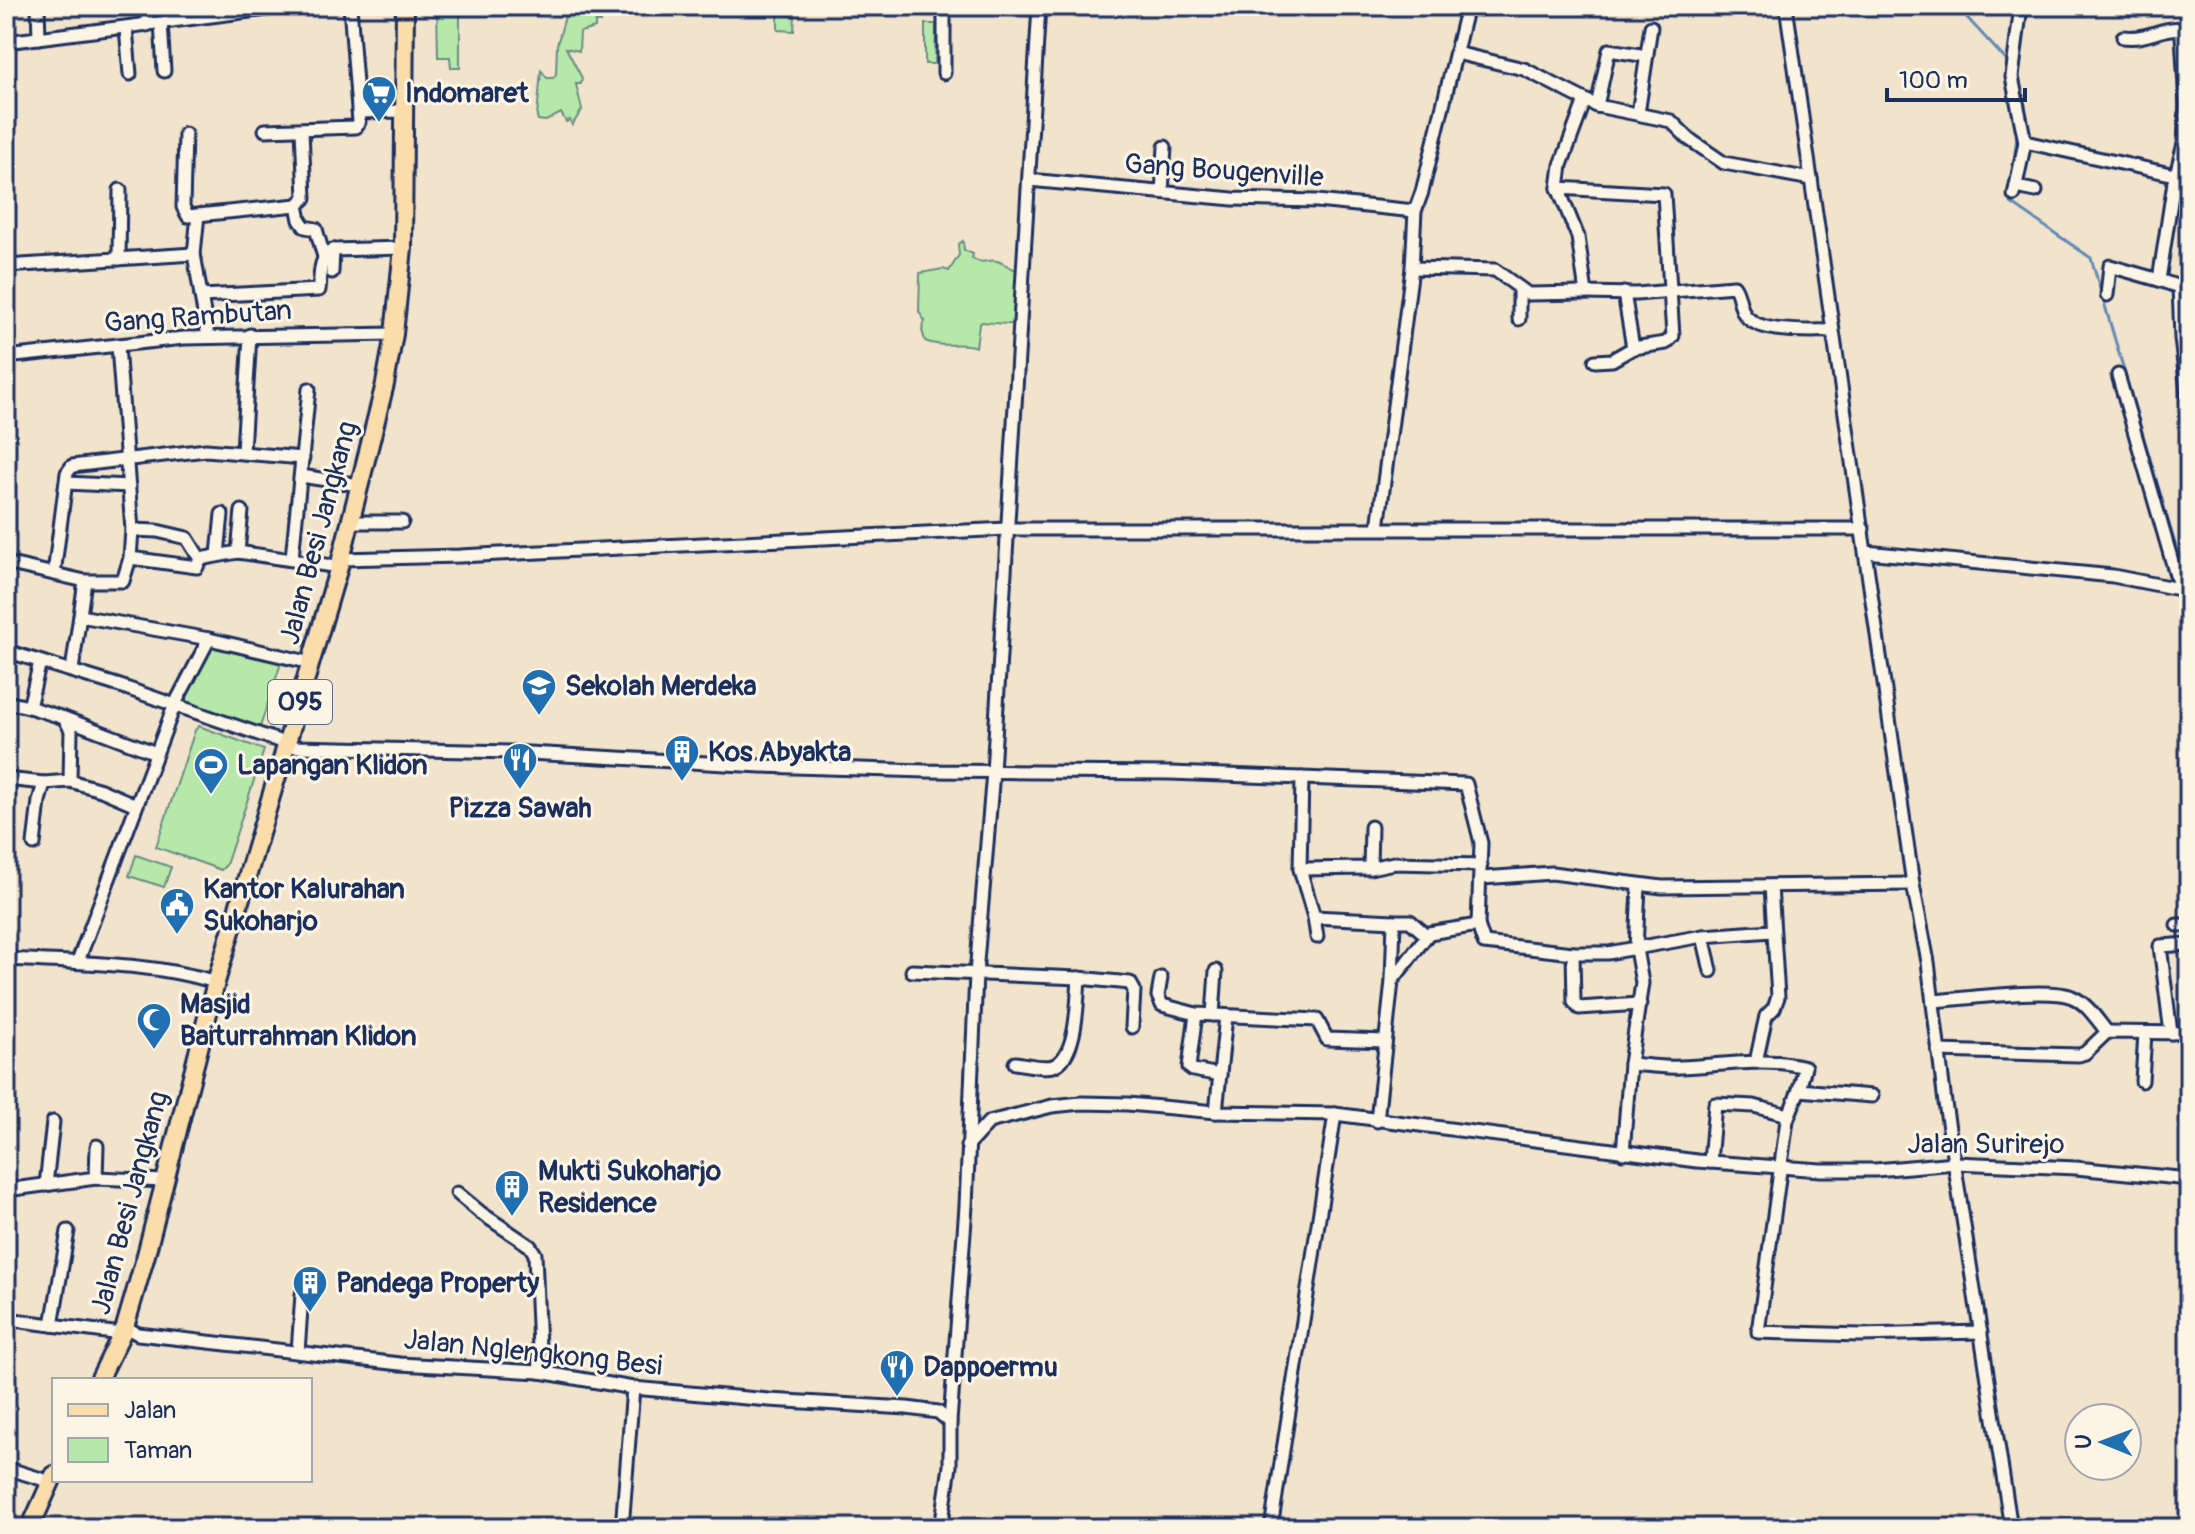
<svg xmlns="http://www.w3.org/2000/svg" width="2195" height="1534" font-family="Pangolin,sans-serif">
  <style>
    .green { fill: #b6e9a9; stroke: #688c84; stroke-width: 2 }
    .lines { fill: none; stroke-linecap: round; stroke-linejoin: round }
    .stream { stroke: #638ab6; stroke-width: 3 }
    .street-casing { stroke: #1b2f5e; stroke-width: 17 }
    .primary-casing { stroke: #1b2f5e; stroke-width: 22 }
    .street { stroke: #fcf5e5; stroke-width: 11 }
    .primary { stroke: #faddab; stroke-width: 16 }
    .labels { text-anchor: middle; dominant-baseline: central; stroke-width: 6; stroke-linejoin: round; paint-order: stroke }
    .shield { fill: #fcf5e5; stroke: #5e6a86; stroke-width: 2 }
    .shield-label { font-size: 26px; font-weight: bold; fill: #1b2f5e }
    .poi-label { font-size: 28px; font-weight: bold; fill: #1b2f5e; stroke: #fcf5e5; text-anchor: start }
    .street-label { font-size: 28px; fill: #1b2f5e; stroke: #fcf5e5 }
  </style>
  <rect width="100%" height="100%" fill="#f2e4cc"/>
  <filter id="ink" filterUnits="userSpaceOnUse"><feTurbulence type="fractalNoise" baseFrequency=".0125" numOctaves="2"/><feDisplacementMap in="SourceGraphic" scale="16" xChannelSelector="R" yChannelSelector="G"/><feConvolveMatrix kernelMatrix="1 2 1 2 8 2 1 2 1" color-interpolation-filters="sRGB"/></filter>
  <g filter="url(#ink)">
    <g class="green">
      <path d="M437,6h23v62h-9l-1,-11h-12z"/>
      <path d="M568,6h43l-9,5 -2,11h-5v6l-15,4 -1,19 -13,-3 16,30 -1,6h-5l6,26 -10,15 -2,-5 -4,2 -5,-9 -15,8 -8,-1 -1,-3 4,-47 6,8h6l3,-4 1,-29z"/>
      <path d="M778,14l17,1 -1,16 -16,-1z"/>
      <path d="M925,24h11l-1,40h-10z"/>
      <path d="M963,241l1,9 9,4 -1,4c13,8 14,0 25,3 9,3 16,9 25,11l-3,53 -37,-3 -3,2 -3,23c-18,-6 -32,2 -51,-6l-3,-11 3,-9 -6,-9 1,-39 23,-4 6,2 10,-16 -1,-11z"/>
      <path d="M211,643l71,17 -23,70 -79,-28z"/>
      <path d="M199,726l65,24 -38,115 -5,5 -65,-23 39,-117z"/>
      <path d="M136,855l35,12 -7,20 -35,-11z"/>
    </g>
    <g class="lines">
      <g class="stream">
        <path d="M1961,6v5l45,49 2,12"/>
        <path d="M2013,171l4,-35 -4,-25"/>
        <path d="M2011,199v4l80,55 94,320"/>
      </g>
      <defs>
        <g id="street">
          <path d="M38,6l1,32"/>
          <path d="M171,6v15"/>
          <path d="M944,6v67"/>
          <path d="M1786,6l127,878 15,78 17,141 66,425"/>
          <path d="M2021,6l-9,71 13,65 150,33"/>
          <path d="M2189,17l-7,18 4,70 -2,39 -10,38 15,5"/>
          <path d="M161,22l3,49"/>
          <path d="M147,25v-19"/>
          <path d="M126,28l4,46"/>
          <path d="M2123,37c27,3 38,-11 60,-8"/>
          <path d="M6,42l285,-36"/>
          <path d="M1456,53l68,16 61,31 -24,65 -3,23 106,6 9,142 -7,7 -33,5"/>
          <path d="M1585,100l12,6 74,15 18,18 35,24 87,16"/>
          <path d="M1597,106l12,-56 38,6"/>
          <path d="M358,112l47,-1"/>
          <path d="M1638,114l13,-87"/>
          <path d="M265,130l91,-3 3,-5 -9,-116"/>
          <path d="M185,134l-2,73 5,9 109,-11 8,-7 -3,-68"/>
          <path d="M1029,180l204,19 84,2 98,10"/>
          <path d="M2174,182l-15,98 20,7 2,51 8,71"/>
          <path d="M2016,187l20,4"/>
          <path d="M1558,188l20,49 8,56 50,1 98,-8c6,8 5,21 11,29 15,20 65,15 87,16"/>
          <path d="M1162,192l3,-45"/>
          <path d="M2014,195l11,-53"/>
          <path d="M297,205l3,15 5,7 11,2 8,28"/>
          <path d="M198,215l-4,39 14,83"/>
          <path d="M119,259l1,-69"/>
          <path d="M6,266l188,-12"/>
          <path d="M1412,268l83,2 33,24 58,-1"/>
          <path d="M332,272l1,-22"/>
          <path d="M2107,295l3,-29 49,14"/>
          <path d="M201,296l118,-6c2,-15 -1,-32 14,-40l70,-2"/>
          <path d="M1519,319v-30"/>
          <path d="M6,357l178,-19 210,-4"/>
          <path d="M1595,361l17,-1 21,-12 -9,-55"/>
          <path d="M2118,375l62,214"/>
          <path d="M243,451l7,-116"/>
          <path d="M301,476l58,9"/>
          <path d="M66,483l63,3"/>
          <path d="M350,522h52"/>
          <path d="M1378,528l34,-260 3,-57 7,-19 45,-186"/>
          <path d="M132,530l25,1 30,7 13,21 38,-7 101,15"/>
          <path d="M238,552l4,-41"/>
          <path d="M1866,552l247,24 76,15"/>
          <path d="M218,555l4,-41"/>
          <path d="M130,558l67,9 3,-8"/>
          <path d="M292,558l17,-169"/>
          <path d="M341,559l119,-3 547,-27h856"/>
          <path d="M6,563l79,18h38l7,-23 2,-28 -14,-184"/>
          <path d="M54,574l13,-101 5,-7 134,-16 97,8"/>
          <path d="M80,616l129,23"/>
          <path d="M6,651l114,35 176,61 215,5 250,14 165,5 244,2 296,11 15,59 -3,82 6,18 89,10h35l95,-17 69,-5"/>
          <path d="M40,662l-11,45 35,11 7,12 -1,51 31,9 35,15"/>
          <path d="M72,670l13,-89"/>
          <path d="M6,702l23,5"/>
          <path d="M64,718l92,35"/>
          <path d="M1302,778l-2,91 14,48 3,20"/>
          <path d="M6,779l38,4 26,-2"/>
          <path d="M34,844l5,-43 5,-18"/>
          <path d="M1370,868l1,-41"/>
          <path d="M1300,869l70,-1 24,-5 87,2"/>
          <path d="M1482,878l70,-5 110,14 251,-3"/>
          <path d="M1314,917l80,4 -2,59"/>
          <path d="M1394,921h16l16,14"/>
          <path d="M2177,925h12"/>
          <path d="M1703,936l8,35"/>
          <path d="M1573,953l1,49 5,6 61,-4"/>
          <path d="M6,959c71,4 141,3 210,23"/>
          <path d="M78,961l97,-257 34,-65 102,24"/>
          <path d="M912,971l167,7 51,5 4,7 -2,37"/>
          <path d="M1161,978l-3,18 4,9 34,9 121,6 10,19 58,2"/>
          <path d="M1933,1001c29,-2 116,-14 139,-4 15,6 25,23 35,35"/>
          <path d="M1196,1014l-7,53 4,3 27,5"/>
          <path d="M1213,1015l3,-44"/>
          <path d="M2171,1033l-11,-87 29,-2"/>
          <path d="M1938,1051l141,4 6,-2 22,-21 82,1"/>
          <path d="M1756,1062l10,-46 8,-8 4,-11 -7,-111"/>
          <path d="M1015,1063c10,1 28,6 38,3 25,-9 24,-66 26,-88"/>
          <path d="M1630,1064c16,1 33,4 50,3 40,-1 85,-11 125,0l-6,23 73,6"/>
          <path d="M2142,1081l3,-48"/>
          <path d="M1799,1090l-12,30 -29,212 102,3 121,-3"/>
          <path d="M1216,1112l10,-96"/>
          <path d="M1377,1121l15,-140 37,-48 49,-8"/>
          <path d="M967,1146l22,-24 63,-16 29,-3 47,1 88,8 119,2 362,47 124,9h54l80,-7 121,5 113,11"/>
          <path d="M1623,1153l7,-89 12,-81 -6,-34 3,-63"/>
          <path d="M1710,1162l5,-58 39,2 34,9"/>
          <path d="M96,1178l1,-32"/>
          <path d="M46,1185l7,-63"/>
          <path d="M6,1190l90,-12 69,3"/>
          <path d="M457,1193l24,20 49,33 5,8 5,118"/>
          <path d="M6,1319l115,15"/>
          <path d="M52,1325l16,-94"/>
          <path d="M125,1327l13,7 262,30 140,8 93,16 136,12 138,8 31,4 12,10"/>
          <path d="M298,1352l4,-58"/>
          <path d="M6,1468l45,14"/>
          <path d="M622,1528l11,-140"/>
          <path d="M941,1528l9,-62v-44l16,-216 10,-232 17,-202 46,-766"/>
          <path d="M1271,1528l64,-414"/>
        </g>
        <g id="primary">
          <path d="M99,1380l26,-53 21,-72 70,-273 123,-415 46,-183 9,-50 9,-86 2,-242"/>
          <path d="M30,1528l24,-53"/>
        </g>
      </defs>
      <use href="#street" class="street-casing"/>
      <use href="#primary" class="primary-casing"/>
      <use href="#street" class="street"/>
      <use href="#primary" class="primary"/>
    </g>
  </g>
  <defs>
    <symbol id="supermarket-pin" viewBox="-11 -11 22 30"><path d="M0 17L-7.5 6A9.5 9.5 0 1 1 7.5 6Z" fill="#1f6fb2" stroke="#fcf5e5"/><path d="M-6-5.5h2.5l.6 2H6L4.5 2H-2.5L-4.4-4H-6ZM-1.5 3.2a1.3 1.3 0 1 0 .1 0ZM3 3.2a1.3 1.3 0 1 0 .1 0Z" fill="#fff"/></symbol>
    <symbol id="school-pin" viewBox="-11 -11 22 30"><path d="M0 17L-7.5 6A9.5 9.5 0 1 1 7.5 6Z" fill="#1f6fb2" stroke="#fcf5e5"/><path d="M0-5L7-2L0 1L-7-2ZM-4 1L0 2.5L4 1V4Q0 6-4 4Z" fill="#fff"/></symbol>
    <symbol id="building-pin" viewBox="-11 -11 22 30"><path d="M0 17L-7.5 6A9.5 9.5 0 1 1 7.5 6Z" fill="#1f6fb2" stroke="#fcf5e5"/><path d="M-4-6H4V6H1V3H-1V6H-4ZM-2.5-4.3h1.7v1.8h-1.7ZM.8-4.3h1.7v1.8H.8ZM-2.5-1h1.7V.8h-1.7ZM.8-1h1.7V.8H.8Z" fill="#fff"/></symbol>
    <symbol id="restaurant-pin" viewBox="-11 -11 22 30"><path d="M0 17L-7.5 6A9.5 9.5 0 1 1 7.5 6Z" fill="#1f6fb2" stroke="#fcf5e5"/><path d="M-5-6h1v4h1v-4h1v4h1v-4h1v5L-1.5 .5V6h-2V.5L-5-1ZM5-6V6H3V1.5H1.5Q1.5-4 5-6Z" fill="#fff"/></symbol>
    <symbol id="stadium-pin" viewBox="-11 -11 22 30"><path d="M0 17L-7.5 6A9.5 9.5 0 1 1 7.5 6Z" fill="#1f6fb2" stroke="#fcf5e5"/><path d="M0-5a6.5 5 0 1 0 0 10a6.5 5 0 1 0 0-10ZM-3.5-1.8h7v3.6h-7Z" fill="#fff"/></symbol>
    <symbol id="civic-pin" viewBox="-11 -11 22 30"><path d="M0 17L-7.5 6A9.5 9.5 0 1 1 7.5 6Z" fill="#1f6fb2" stroke="#fcf5e5"/><path d="M-.6-6.5H3V-4.5H.6V-3L4-1V1h2V6H-6V1h2V-1L-.6-3ZM-1.2 2.5V6h2.4V2.5Z" fill="#fff"/></symbol>
    <symbol id="mosque-pin" viewBox="-11 -11 22 30"><path d="M0 17L-7.5 6A9.5 9.5 0 1 1 7.5 6Z" fill="#1f6fb2" stroke="#fcf5e5"/><path d="M3.5-4.9A6 6 0 1 0 3.5 4.9A5 5 0 1 1 3.5-4.9Z" fill="#fff"/></symbol>
  </defs>
  <g fill-rule="evenodd">
    <use href="#supermarket-pin" x="359" y="73" width="40" height="54"/>
    <use href="#school-pin" x="519" y="666" width="40" height="54"/>
    <use href="#building-pin" x="662" y="732" width="40" height="54"/>
    <use href="#restaurant-pin" x="500" y="740" width="40" height="54"/>
    <use href="#stadium-pin" x="191" y="745" width="40" height="54"/>
    <use href="#civic-pin" x="157" y="885" width="40" height="54"/>
    <use href="#mosque-pin" x="134" y="1000" width="40" height="54"/>
    <use href="#building-pin" x="492" y="1167" width="40" height="54"/>
    <use href="#building-pin" x="290" y="1263" width="40" height="54"/>
    <use href="#restaurant-pin" x="877" y="1347" width="40" height="54"/>
  </g>
  <g class="labels">
    <rect class="shield" x="268" y="680" width="64" height="44" rx="6"/>
    <g class="shield-label">
      <text x="300" y="702">095</text>
    </g>
    <g class="poi-label">
      <text x="405" y="93">Indomaret</text>
      <text x="565" y="686">Sekolah Merdeka</text>
      <text x="708" y="752">Kos Abyakta</text>
      <text x="237" y="765">Lapangan Klidon</text>
      <text x="520" y="808" text-anchor="middle">Pizza Sawah</text>
      <text x="203" y="889">Kantor Kalurahan<tspan x="203" dy="32">Sukoharjo</tspan></text>
      <text x="180" y="1004">Masjid<tspan x="180" dy="32">Baiturrahman Klidon</tspan></text>
      <text x="538" y="1171">Mukti Sukoharjo<tspan x="538" dy="32">Residence</tspan></text>
      <text x="336" y="1283">Pandega Property</text>
      <text x="923" y="1367">Dappoermu</text>
    </g>
    <g class="street-label">
      <text transform="translate(1224 171) rotate(4)">Gang Bougenville</text>
      <text transform="translate(198 317) rotate(-4)">Gang Rambutan</text>
      <text transform="translate(319 533) rotate(-75)">Jalan Besi Jangkang</text>
      <text x="1986" y="1144">Jalan Surirejo</text>
      <text transform="translate(130 1203) rotate(-75)">Jalan Besi Jangkang</text>
      <text transform="translate(533 1353) rotate(6)">Jalan Nglengkong Besi</text>
    </g>
  </g>
  <rect width="2195" height="1534" fill="none" stroke="#fcf5e5" stroke-width="32"/>
  <rect x="16" y="16" width="2163" height="1502" fill="none" stroke="#1b2f5e" stroke-width="3" filter="url(#ink)"/>
  <rect x="52" y="1378" width="260" height="104" fill="#fcf5e5" stroke="#a2a6af" stroke-width="2"/>
  <rect x="68" y="1404" width="40" height="12" fill="#faddab" stroke="#a2a6af" stroke-width="2"/>
  <text x="124" y="1418" font-size="24" fill="#1b2f5e">Jalan</text>
  <rect x="68" y="1438" width="40" height="24" fill="#b6e9a9" stroke="#a2a6af" stroke-width="2"/>
  <text x="124" y="1458" font-size="24" fill="#1b2f5e">Taman</text>
  <g transform="translate(2103 1442) rotate(271)"><circle r="38" fill="#fcf5e5" stroke="#a2a6af" stroke-width="2"/>
  <path d="M0-6L14 30L0 20L-14 30Z" fill="#1f6fb2"/>
  <text y="-12" font-size="22" font-weight="bold" text-anchor="middle" fill="#1b2f5e">U</text>
  </g>
  <path d="M1887 88v12h138v-12" fill="none" stroke="#1b2f5e" stroke-width="4"/>
  <text x="1899" y="88" font-size="24" fill="#1b2f5e" stroke="#fcf5e5" stroke-width="6" paint-order="stroke">100 m</text>
</svg>
